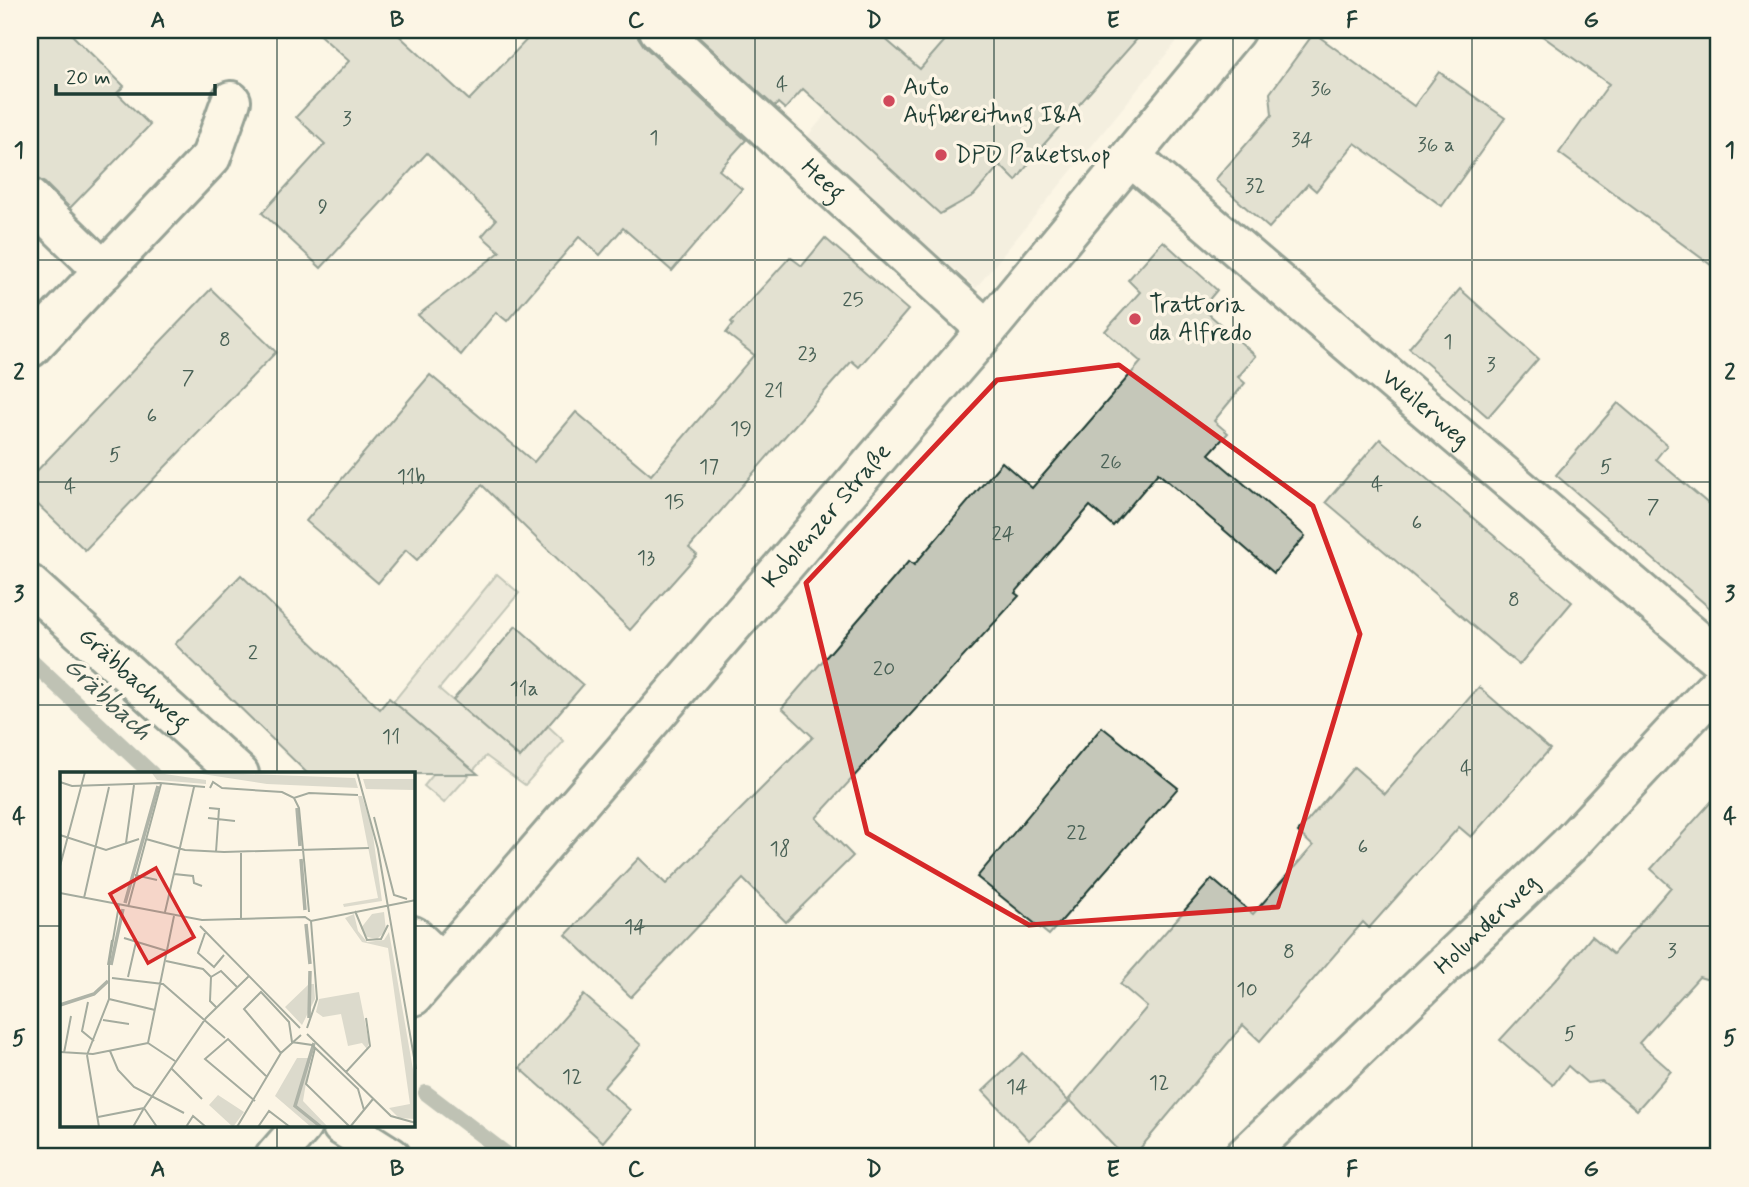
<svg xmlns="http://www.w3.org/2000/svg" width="1749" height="1187" font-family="Mynerve,sans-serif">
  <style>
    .built { fill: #ece7d8 }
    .green { fill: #dcdacc; stroke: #7e8c80; stroke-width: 2 }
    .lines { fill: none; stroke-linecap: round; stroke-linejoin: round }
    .stream { stroke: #758479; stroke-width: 16 }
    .building { fill: #c5c7b9; stroke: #1f3d34; stroke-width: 2 }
    .street-casing { stroke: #1f3d34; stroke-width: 44 }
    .secondary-casing { stroke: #1f3d34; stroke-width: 44 }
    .street { stroke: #fcf5e5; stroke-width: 38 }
    .secondary { stroke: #fcf5e5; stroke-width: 38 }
    .marked { fill: none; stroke: #d62828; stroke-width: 5; stroke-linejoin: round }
    .grid { fill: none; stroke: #1f3d34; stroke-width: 2; stroke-opacity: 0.55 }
    .poi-dot { fill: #d1495b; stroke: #fcf5e5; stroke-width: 2.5 }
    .labels { text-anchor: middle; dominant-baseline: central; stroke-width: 7; stroke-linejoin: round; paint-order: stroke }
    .number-label { font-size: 21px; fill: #486055 }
    .poi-label { font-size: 24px; fill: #1f3d34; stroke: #fcf5e5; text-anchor: start }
    .street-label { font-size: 24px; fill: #1f3d34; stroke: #fcf5e5 }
    .water-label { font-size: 26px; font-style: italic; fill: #435a51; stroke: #fcf5e5 }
    .inset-river { fill: none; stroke: #aeb3a7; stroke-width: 3.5 }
    .inset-road { fill: none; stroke: #a4ab9e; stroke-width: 2 }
    .view { fill: #d62828; fill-opacity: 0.15; stroke: #d62828; stroke-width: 3.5 }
    .inset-edge { fill: none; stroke: #1f3d34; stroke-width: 3.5 }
    .neatline { fill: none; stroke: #1f3d34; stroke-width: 2.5 }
    .grid-label { font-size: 23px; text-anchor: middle; font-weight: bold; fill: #1f3d34 }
  </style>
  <rect width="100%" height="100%" fill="#fcf5e5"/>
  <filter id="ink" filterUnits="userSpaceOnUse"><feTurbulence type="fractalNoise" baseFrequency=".0143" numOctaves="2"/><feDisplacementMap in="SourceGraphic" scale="14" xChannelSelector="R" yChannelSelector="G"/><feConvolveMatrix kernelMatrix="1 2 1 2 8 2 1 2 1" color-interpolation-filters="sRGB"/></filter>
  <g filter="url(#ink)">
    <path class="built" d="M875,30h311l-210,258 -171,-149 82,-97z"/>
    <path class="green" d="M497,574l22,19 -80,96 81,69 28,-32 16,15 -39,44 -39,-29 -42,47 -20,-17 28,-34 -59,-50z"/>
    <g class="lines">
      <g class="stream">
        <path d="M30,660l122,114"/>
        <path d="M426,1093l84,64"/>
      </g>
    </g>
    <g class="building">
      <path d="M30,30h37l57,56 -7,7 33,32 -80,83 -25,-25 -15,-8z"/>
      <path d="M314,30h79l76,70 67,-70h102v7l6,9 102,94 -27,30 23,19 -70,82 -49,-43 -23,27 -21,-18 -72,84 -11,-9 -35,43 -43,-40 82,-63 -18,-16 14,-16 -69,-67 -106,115 -59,-55 63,-69 -29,-27 53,-56z"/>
      <path d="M691,30h184l45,39 34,-39h191l-107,121 -22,30 -16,-16 -26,30 -34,19 -137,-125 -18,20 -7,-6 -3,4z"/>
      <path d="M1534,30h185v241l-160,-118 50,-69z"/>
      <path d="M1314,33l100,73 25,-34 66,46 -63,88 -87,-63 -39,48 -8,-7 -39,44 -54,-48 57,-65 -2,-22z"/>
      <path d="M825,238l83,72 -49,57 -7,-6 -66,74 -97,113 8,7 -67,75 -148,-145 -65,75 -11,-10 -28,33 -72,-62 124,-146 104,87 42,-50 75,63 103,-120 -28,-22 7,-9 -2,-2 59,-65 12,9z"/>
      <path d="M1163,241l54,49 -15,18 54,48 -18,21 7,6 -31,38 14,12 -19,21 96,82 -31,37 -116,-100 -45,53 -23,-20 -75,87 4,3 -203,222 37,38 -67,66 -43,-43 -112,118 -65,-62 73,-77 27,26 147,-147 -31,-29 127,-147 5,4 88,-103 30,26 109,-126 -36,-31 35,-39 -12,-12z"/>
      <path d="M211,289l65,63 -191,198 -55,-53v-19z"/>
      <path d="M1460,289l78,70 -50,58 -79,-69z"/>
      <path d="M1618,403l49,42 -11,14 63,54v103l-163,-141z"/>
      <path d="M1380,439l192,163 -53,63 -193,-163z"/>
      <path d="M241,575l139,134 9,-11 89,76h-170l-133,-130z"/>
      <path d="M516,626l67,59 -63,73 -67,-58z"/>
      <path d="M1479,687l71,62 -79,88 -12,-10 -90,101 -6,-6 -103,119 -17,-16 -110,132h-9l-55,-58 78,-92 -27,-23 92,-105 41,35 60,-68 -15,-14 56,-65 31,27z"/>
      <path d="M1102,727l76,61 -129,147 -72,-58z"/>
      <path d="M1719,793v190l-20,-6 -60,66 32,28 -34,39 -35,-29 -15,2 -19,-17 -15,19 -53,-45 58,-63 34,-41 21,18 58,-67 -20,-18z"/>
      <path d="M584,995l57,50 -37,42 26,23 -27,32 -83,-74z"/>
      <path d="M1023,1053l46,49 -40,38 -46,-49z"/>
    </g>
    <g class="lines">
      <defs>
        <g id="street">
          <path id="s1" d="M659,30l328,300"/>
          <path id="s2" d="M1131,157l588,502"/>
          <path d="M30,199l74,72"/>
          <path d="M30,348l181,-191 20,-56"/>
          <path id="s3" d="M30,585l209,189"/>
          <path d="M413,936l29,27"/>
          <path d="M342,1126l49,31"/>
          <path id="s4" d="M1244,1157l324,-311 151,-162"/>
        </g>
        <g id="secondary">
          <path id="s5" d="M413,996l574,-666 248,-300"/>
          <path d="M275,1157l27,-31"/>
        </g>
      </defs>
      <use href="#street" class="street-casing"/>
      <use href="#secondary" class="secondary-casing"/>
      <use href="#street" class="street"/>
      <use href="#secondary" class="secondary"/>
    </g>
  </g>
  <path d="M0 0H1749V1187H0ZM1119,365l194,141 47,128 -82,273 -249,18 -162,-92 -61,-250 191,-203z" fill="#fcf5e5" fill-opacity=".55" fill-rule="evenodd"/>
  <path class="marked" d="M1119,365l194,141 47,128 -82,273 -249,18 -162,-92 -61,-250 191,-203z"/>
  <path class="grid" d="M277,30v744M516,30v1127M755,30v1127M994,30v1127M1233,30v1127M1472,30v1127M30,260h1689M30,482h1689M30,705h1689M30,926h31M413,926h1306M277,1126v31"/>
  <g class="poi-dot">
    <circle cx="889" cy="101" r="7"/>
    <circle cx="941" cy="155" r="7"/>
    <circle cx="1135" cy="319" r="7"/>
  </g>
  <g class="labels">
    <g class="number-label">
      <text x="782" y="85">4</text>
      <text x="1321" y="89">36</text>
      <text x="347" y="119">3</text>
      <text x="654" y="138">1</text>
      <text x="1302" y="140">34</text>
      <text x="1436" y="145">36 a</text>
      <text x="1255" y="186">32</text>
      <text x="323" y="207">9</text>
      <text x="853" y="300">25</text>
      <text x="225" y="340">8</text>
      <text x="1448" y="342">1</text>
      <text x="807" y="354">23</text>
      <text x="1491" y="365">3</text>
      <text x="188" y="378">7</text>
      <text x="774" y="391">21</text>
      <text x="152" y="416">6</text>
      <text x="741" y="429">19</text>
      <text x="115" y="455">5</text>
      <text x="1111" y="462">26</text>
      <text x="709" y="467">17</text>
      <text x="1606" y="467">5</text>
      <text x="411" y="477">11b</text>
      <text x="1377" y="485">4</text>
      <text x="70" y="487">4</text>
      <text x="674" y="502">15</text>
      <text x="1653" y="507">7</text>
      <text x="1417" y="523">6</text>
      <text x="1003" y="534">24</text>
      <text x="646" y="558">13</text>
      <text x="1514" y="600">8</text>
      <text x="253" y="653">2</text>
      <text x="884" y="669">20</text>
      <text x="524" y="689">11a</text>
      <text x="391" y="737">11</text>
      <text x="1466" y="769">4</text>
      <text x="1077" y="833">22</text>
      <text x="1363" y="847">6</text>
      <text x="780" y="849">18</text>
      <text x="635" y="927">14</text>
      <text x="1672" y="951">3</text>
      <text x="1289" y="952">8</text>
      <text x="1247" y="990">10</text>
      <text x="1570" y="1034">5</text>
      <text x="572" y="1077">12</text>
      <text x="1159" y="1083">12</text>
      <text x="1017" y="1087">14</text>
    </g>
    <g class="poi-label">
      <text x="903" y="87">Auto<tspan x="903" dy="28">Aufbereitung I&amp;A</tspan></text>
      <text x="955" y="155">DPD Paketshop</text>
      <text x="1149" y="305">Trattoria<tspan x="1149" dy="28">da Alfredo</tspan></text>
    </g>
    <g class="street-label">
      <text stroke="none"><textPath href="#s1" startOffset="222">Heeg</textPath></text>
      <text stroke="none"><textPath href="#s2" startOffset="387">Weilerweg</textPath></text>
      <text stroke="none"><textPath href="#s5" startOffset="634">Koblenzer Straße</textPath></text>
      <text stroke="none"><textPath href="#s3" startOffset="140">Gräbbachweg</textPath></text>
      <text stroke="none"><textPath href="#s4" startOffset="336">Holunderweg</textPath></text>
    </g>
    <g class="water-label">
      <text transform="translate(107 699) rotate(43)">Gräbbach</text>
    </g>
  </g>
  <g transform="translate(60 772)">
    <rect width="355" height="355" fill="#fcf5e5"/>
    <path d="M91,0l55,8v4l-49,-4zM129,0l166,6 3,10 -91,-4zM303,7h52v11l-49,-1zM298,24h4l10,32 10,73 -38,6 -1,-3 35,-6zM324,140l2,19 -9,8 -10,-2 -6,-9 11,-14zM294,142l4,17 9,11 17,-2 5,-8 26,149v38l-16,-1 -10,-10 21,-4 -22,-156 -26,-6 -17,-24zM249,212h5l1,15 -13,26 -17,-18zM299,220l10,50 -2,7 -5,-6 -14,3 -7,-32 -18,3 -7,-5 3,-13zM252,275l-9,54 25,26h-17l-36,-31 22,-38h12zM158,323l26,17 -11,15 -24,-22z" fill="#dcdacc"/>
    <path class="inset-river" d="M237,36l3,38M241,87l4,51M65,131l33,-117M246,152l4,40M51,193l12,-56M0,233l34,-11 14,-13M249,246l1,-47M254,271l-19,63 26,21"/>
    <path class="inset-road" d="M297,0l21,77 38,220M0,10l12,4 88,-3 45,4M150,16l3,-6 9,6 60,4 12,6 15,-5 49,2M234,26l5,10 10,104M149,36l10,1 -3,43M314,45l20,78 13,4M148,46l27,3M0,63l46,15 33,-11M86,67l39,11 39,2 145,-4M66,71l8,-58M0,94l25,-94M114,102l19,2 1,7 8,3M75,103l22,5M0,121l142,27 103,-3 6,4 105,-21M24,126l25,-111M68,135l33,-123M295,139l12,29 14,-1 7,-14M105,140l29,-125M181,146v-65M140,154l100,102M145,161l-7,20 16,14 10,-12M64,166l43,13M106,189l37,8 8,8 -1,24 6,6M48,193l4,-25M68,205l8,-35M151,205l10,-6 16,16M52,206l51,6 62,54M49,227l46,11M28,230l-6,29 12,10M43,248l26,4M247,256l10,-29 -6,-78M247,262l84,82 25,7M88,271l26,-127M88,271l27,18M255,276l-9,36 44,43M50,279l8,19 16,17 50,26M0,280l33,2 55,-11M4,281l7,-37M221,281l-37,-44 17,-17 28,30 3,20 20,3 46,44 6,21M27,283l22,-56v-36l10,-58M27,283l12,72M111,296l31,31M286,300l24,-26 -4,-28M195,329l-50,-42 23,-20 38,37M38,345l46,-9 62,-90 43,-42M73,355l11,-19 13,19M126,355l7,-11 13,11M177,355l44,-74 20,-18M198,355l11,-16 21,16M290,355l23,-28"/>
    <path class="view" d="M96,96l38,69 -46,26 -38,-69z"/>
    <rect width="355" height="355" class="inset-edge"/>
  </g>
  <rect width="1749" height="1187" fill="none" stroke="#fcf5e5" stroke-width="77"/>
  <path d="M56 84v10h159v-10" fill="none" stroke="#1f3d34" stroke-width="3.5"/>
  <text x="66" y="84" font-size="21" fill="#1f3d34" stroke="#fcf5e5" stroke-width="5" paint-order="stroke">20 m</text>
  <rect x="38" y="38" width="1672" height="1110" class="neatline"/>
  <g class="grid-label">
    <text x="158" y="27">A</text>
    <text x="397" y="27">B</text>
    <text x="636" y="27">C</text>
    <text x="874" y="27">D</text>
    <text x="1113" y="27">E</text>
    <text x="1352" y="27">F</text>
    <text x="1591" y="27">G</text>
    <text x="19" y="157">1</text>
    <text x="1730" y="157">1</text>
    <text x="19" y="379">2</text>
    <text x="1730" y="379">2</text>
    <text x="19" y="601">3</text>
    <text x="1730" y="601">3</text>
    <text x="19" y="823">4</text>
    <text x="1730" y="823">4</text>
    <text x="19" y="1045">5</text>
    <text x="1730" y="1045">5</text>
    <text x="158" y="1176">A</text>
    <text x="397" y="1176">B</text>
    <text x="636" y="1176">C</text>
    <text x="874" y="1176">D</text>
    <text x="1113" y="1176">E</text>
    <text x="1352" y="1176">F</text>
    <text x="1591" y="1176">G</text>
  </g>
</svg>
